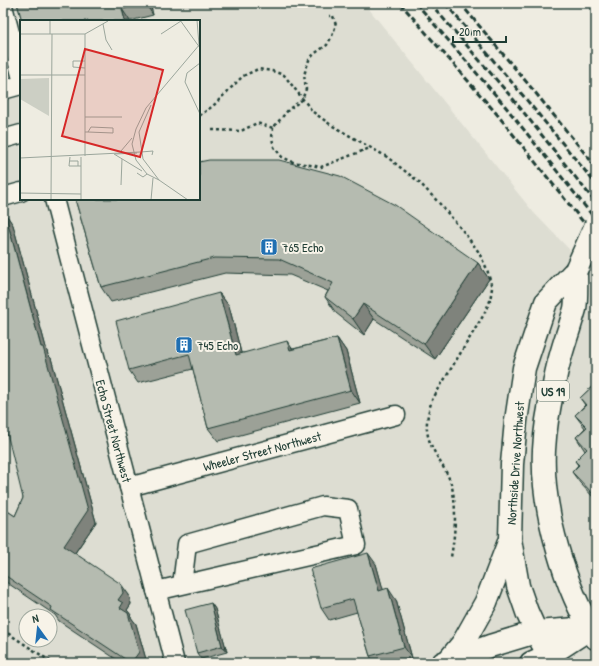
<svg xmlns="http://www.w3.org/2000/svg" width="599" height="666" font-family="'Patrick Hand',sans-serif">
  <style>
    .built { fill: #ddddd2; fill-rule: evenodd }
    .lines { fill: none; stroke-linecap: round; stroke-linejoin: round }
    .minor-casing { stroke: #1f3d34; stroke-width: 21 }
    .major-casing { stroke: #1f3d34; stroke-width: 25 }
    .highway-casing { stroke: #1f3d34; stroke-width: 25 }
    .path { stroke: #1f3d34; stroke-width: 2.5; stroke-dasharray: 3 3; stroke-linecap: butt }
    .minor { stroke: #f7f3e8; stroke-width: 18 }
    .major { stroke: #f7f3e8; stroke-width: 22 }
    .highway { stroke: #f7f3e8; stroke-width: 22 }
    .rail { stroke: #1f3d34; stroke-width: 3; stroke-dasharray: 6 3; stroke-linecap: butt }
    .highway-bridge-casing { stroke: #1f3d34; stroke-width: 25; stroke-linecap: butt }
    .highway-bridge { stroke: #f7f3e8; stroke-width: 22 }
    .wall { fill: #9ca197; stroke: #1f3d34 }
    .shaded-wall { fill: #7f837b; stroke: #1f3d34 }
    .building { fill: #b5bbb0; stroke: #1f3d34 }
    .labels { text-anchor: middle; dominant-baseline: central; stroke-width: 4; stroke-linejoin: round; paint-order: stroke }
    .shield { fill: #f7f3e8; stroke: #60746a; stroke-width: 1 }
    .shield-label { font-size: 12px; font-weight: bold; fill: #1f3d34 }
    .poi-label { font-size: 13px; fill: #1f3d34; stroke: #f7f3e8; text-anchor: start }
    .street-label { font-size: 13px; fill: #1f3d34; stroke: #f7f3e8 }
    .inset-road { fill: none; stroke: #9ba69c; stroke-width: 1 }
    .view { fill: #d62828; fill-opacity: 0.15; stroke: #d62828; stroke-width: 2 }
    .inset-edge { fill: none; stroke: #1f3d34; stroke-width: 2 }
  </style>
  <rect width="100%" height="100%" fill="#eeece1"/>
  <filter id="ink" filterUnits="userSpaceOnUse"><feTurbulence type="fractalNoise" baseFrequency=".025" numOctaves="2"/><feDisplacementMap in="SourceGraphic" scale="8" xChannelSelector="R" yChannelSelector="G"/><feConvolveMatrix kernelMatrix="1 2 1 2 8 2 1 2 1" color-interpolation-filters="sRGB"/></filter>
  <g filter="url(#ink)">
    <path class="built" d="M3,3h361l170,210 62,64v386h-593zM21,21h178v178h-178zM26,616h24v24h-24z"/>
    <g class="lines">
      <defs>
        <g id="minor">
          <path d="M3,6l18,69"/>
          <path d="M3,90l18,-5"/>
          <path d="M3,139l18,-5"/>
          <path d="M3,197l18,-5"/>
          <path d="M54,199l121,464"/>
          <path d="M129,487l267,-72"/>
          <path d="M156,591l26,-6 174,-40 -8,-36 -25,-3 -136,38 -5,41"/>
        </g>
        <g id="major">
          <path d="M443,663l47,-17 46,-14 54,-4"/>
          <path d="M531,663l18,-8 40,-26"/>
        </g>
        <g id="highway">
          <path d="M576,270c0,11 1,27 -1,39 -2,7 -4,13 -6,20 -6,18 -12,37 -15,56 -5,21 -9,44 -10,65 -3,59 21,139 52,188"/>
          <path d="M449,660l14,-17 23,-41 23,-60"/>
          <path d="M554,663l-5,-8 -13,-23 -9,-20 -9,-26 -4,-23 -4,-24 2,-75 4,-43 8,-53 22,-66 30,-32"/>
        </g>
      </defs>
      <use href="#minor" class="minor-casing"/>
      <use href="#major" class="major-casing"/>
      <use href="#highway" class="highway-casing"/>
      <g class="path">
        <path d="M199,116l14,-10 30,-30 15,-7 14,2 12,4 29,37 18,13 56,32 32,25 21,22 23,27 15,20 9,18 5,19 -2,13 -7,15 -51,84c-3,9 -6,21 -5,30 2,21 20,37 25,57 5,23 3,47 -1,70"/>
        <path d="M273,128l-1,10 2,9 8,10 11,5 28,5 49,-19"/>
        <path d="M212,130l29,1 16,-8 16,5 16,-19 13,-9 4,-11 -2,-14 5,-15 5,-6 13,-9 5,-9 4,-11 -3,-9h-4"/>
        <path d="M3,630l50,33"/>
      </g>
      <use href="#minor" class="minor"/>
      <use href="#major" class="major"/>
      <use href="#highway" class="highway"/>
      <g class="rail">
        <path d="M400,3l96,110 100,125"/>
        <path d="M416,3l89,103 91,114"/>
        <path d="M430,3l83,96 83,104"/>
        <path d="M445,3l80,95 71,86"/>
        <path d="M460,3l74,88 62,76"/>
      </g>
      <defs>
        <path id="highway-bridge" d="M576,270l20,-45"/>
      </defs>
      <use href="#highway-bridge" class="highway-bridge-casing"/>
      <use href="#highway-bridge" class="highway-bridge"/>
    </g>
    <g class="wall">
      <path d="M17,3h133l3,12 -23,6h-108z"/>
      <path d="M75,199l403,64 11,16 -54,80 -61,-40 -10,16 -28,-22 -11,-16 3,-6 -38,-16 -65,-2 -114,29 -10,-15z"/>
      <path d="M5,213l8,12 35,130 3,3 45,164 -21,31 54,42 2,9 -4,6 4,5 -1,1 6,8 11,39h-25l-63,-42 -4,-6 -52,-35v-72l12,8 8,-18z"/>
      <path d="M219,293l10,13 12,47 52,-4 44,-11 9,13 14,52 -142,38 -10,-13 -15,-59 -55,14 -9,-13z"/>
      <path d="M596,383v117l-16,-17 -8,-11 6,-7 -3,-4 10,-10 -9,-14 9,-9 -10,-13 10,-10 -5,-7z"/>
      <path d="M376,564l7,26 13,10 16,58 -17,5h-21l-4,-7 -13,-44 -28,8 -8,-12z"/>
      <path d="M211,603l4,6 12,43 -26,7 -4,-6z"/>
    </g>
    <g class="shaded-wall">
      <path d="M145,3h5l3,12z"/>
      <path d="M122,9l8,12h-5z"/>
      <path d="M5,213l8,12 35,130 3,3 45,164 -24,35 -8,-11 -23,-199z"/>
      <path d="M478,263l11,16 -54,80 -11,-15z"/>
      <path d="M219,293l10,13 16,62 -9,-13z"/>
      <path d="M363,304l11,15 -10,16 -11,-16z"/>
      <path d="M337,338l9,13 14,52 -9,-13z"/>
      <path d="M287,341l9,13 -6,-4z"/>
      <path d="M368,553l8,11 11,39 -8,-12z"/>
      <path d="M121,584l8,11 2,9 -4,6 4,5 -1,1 6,8 11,39h-16l-13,-63z"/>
      <path d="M388,588l8,12 16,58 -8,-11z"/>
      <path d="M211,603l4,6 12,43 -5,-6z"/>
    </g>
    <g class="building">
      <path d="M17,3h128l-23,6 3,12h-103z"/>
      <path d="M209,160h70l61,16 55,29 83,58 -54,81 -61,-40 -10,15 -28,-22 8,-14 -54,-24 -65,-1 -113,29 -26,-88h124v-37z"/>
      <path d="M5,213l36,134h2l45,163 -24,36 57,38 2,9 -5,7 5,3 -3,5 8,5 11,39 -8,11 -80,-53 1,-3 -49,-33v-66l12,8 8,-18 -20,-81v-203z"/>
      <path d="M219,293l17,62 51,-14 3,9 47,-12 14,52 -143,38 -19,-74 -60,16 -13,-49z"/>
      <path d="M596,383v114l-24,-25 7,-7 -4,-4 12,-12 -11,-12 11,-10 -12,-12 11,-10 -6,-7z"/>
      <path d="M368,553l11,38 9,-3 16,59 -34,9 -17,-57 -32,9 -11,-39z"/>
      <path d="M211,603l11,43 -25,7 -12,-43z"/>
    </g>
  </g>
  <defs>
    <symbol id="building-square" viewBox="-11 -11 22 22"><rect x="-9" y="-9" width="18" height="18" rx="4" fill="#1f6fb2" stroke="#f7f3e8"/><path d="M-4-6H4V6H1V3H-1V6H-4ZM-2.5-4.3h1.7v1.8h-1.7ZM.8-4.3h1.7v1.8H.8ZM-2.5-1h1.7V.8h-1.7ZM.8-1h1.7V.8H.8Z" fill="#fff"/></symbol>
  </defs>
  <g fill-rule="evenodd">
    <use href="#building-square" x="259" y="237" width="20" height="20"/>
    <use href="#building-square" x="174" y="335" width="20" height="20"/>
  </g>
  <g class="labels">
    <rect class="shield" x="537" y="381" width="32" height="20" rx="3"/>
    <g class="shield-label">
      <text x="553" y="391">US 19</text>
    </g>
    <g class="poi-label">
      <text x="282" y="247">765 Echo</text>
      <text x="197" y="345">745 Echo</text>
    </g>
    <g class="street-label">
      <text transform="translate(114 431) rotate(75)">Echo Street Northwest</text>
      <text transform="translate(262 451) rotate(-15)">Wheeler Street Northwest</text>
      <text transform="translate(515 463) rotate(-86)">Northside Drive Northwest</text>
    </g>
  </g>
  <g transform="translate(20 20)">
    <rect width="180" height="180" fill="#eeece1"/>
    <path d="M29,58v38l-29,-17v-20z" fill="#cccfc4"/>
    <path class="inset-road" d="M30,0v14M160,0l20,28M177,0l2,25M83,4l3,16 6,10M0,14h65l23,-13M141,14l20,-13M180,43l-13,10 -2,9 15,32M65,48l-12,-1v-6h12M0,55h65M131,85l-12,27 4,27 16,21 29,20M65,97h37M65,112h3l25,1v-5l-22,-1 -3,5M101,131l11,-13M121,132l12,-1 -1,4M94,134l28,17M95,134l22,-1M65,136v-122M50,137l-1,9h12M0,138l120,-6M50,141h8v5M117,153l6,4 4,-3M139,160l-12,-6 -11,-14 -4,-16 4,-15 10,-21 54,-64M101,165l1,-26M0,173l61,1M31,180l1,-166M61,180v-43M131,180l2,-22"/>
    <path class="view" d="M65,29l78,21 -23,87 -78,-21z"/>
    <rect width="180" height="180" class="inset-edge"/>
  </g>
  <rect width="599" height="666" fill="none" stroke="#f7f3e8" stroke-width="16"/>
  <rect x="8" y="8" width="583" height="650" fill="none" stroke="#1f3d34" stroke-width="1.5" filter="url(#ink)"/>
  <g transform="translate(38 628) rotate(345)"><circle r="19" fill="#f7f3e8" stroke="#a1aaa0"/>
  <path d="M0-3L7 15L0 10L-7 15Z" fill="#1f6fb2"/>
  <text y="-6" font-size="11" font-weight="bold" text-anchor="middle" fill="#1f3d34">N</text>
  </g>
  <path d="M453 36v6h53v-6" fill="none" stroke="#1f3d34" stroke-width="2"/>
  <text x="459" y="36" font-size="12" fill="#1f3d34" stroke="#f7f3e8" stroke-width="3" paint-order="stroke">20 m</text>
</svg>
